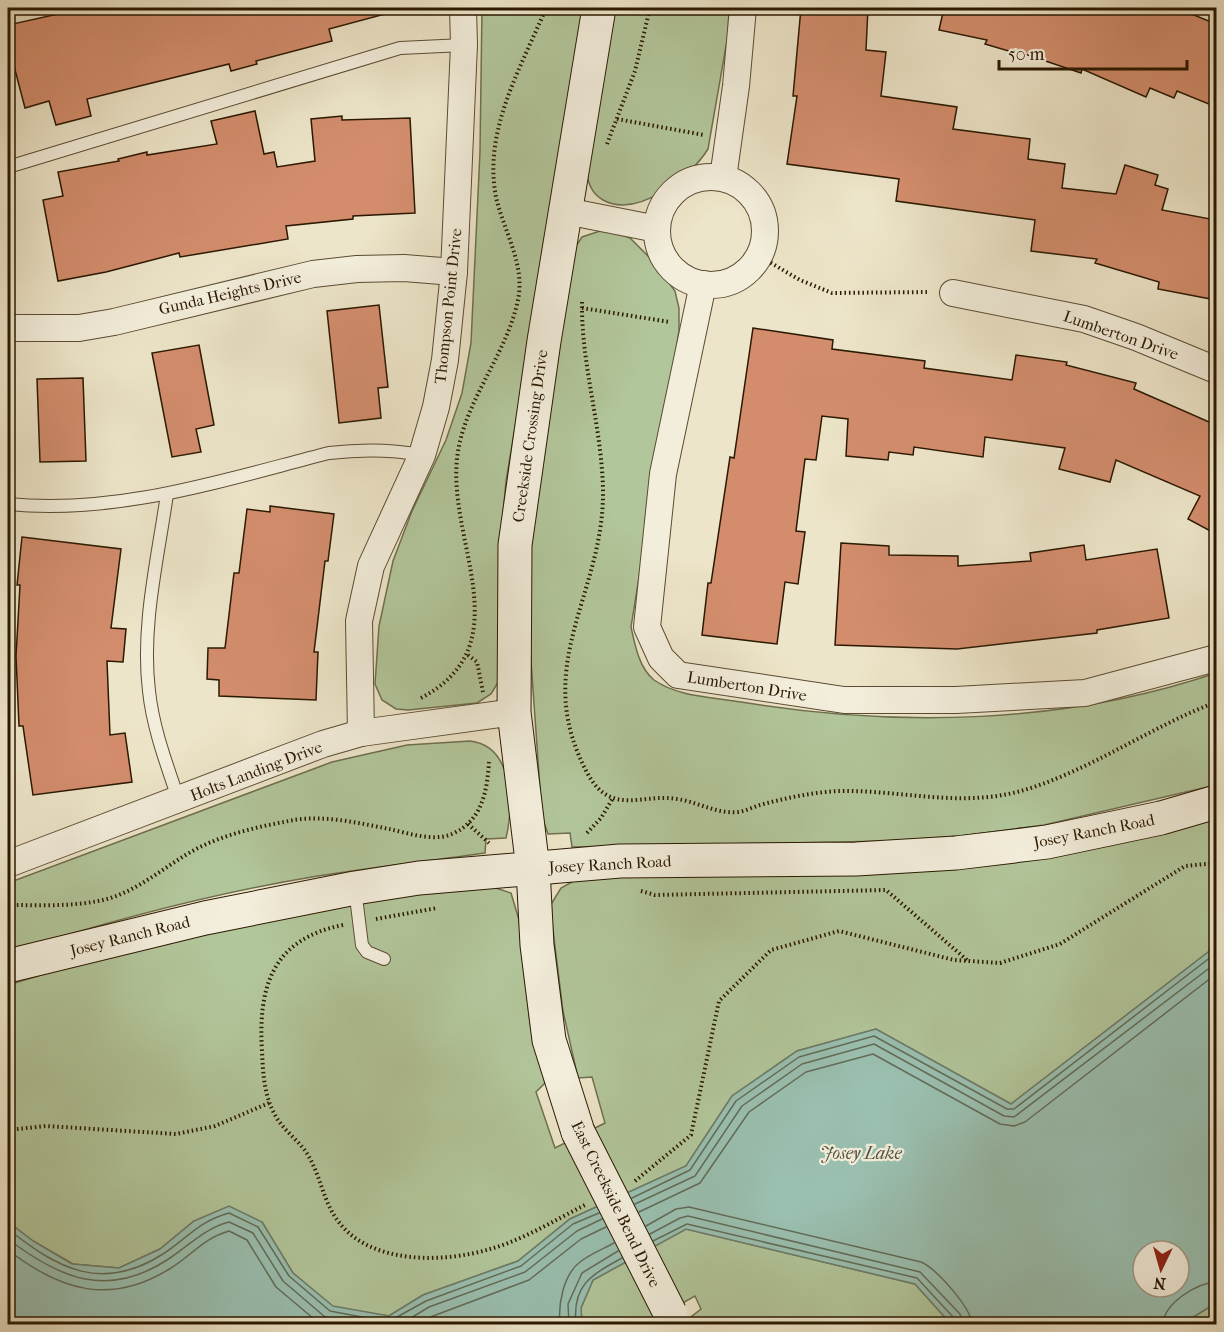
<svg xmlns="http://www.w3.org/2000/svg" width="1224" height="1332" font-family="'IM FELL French Canon',serif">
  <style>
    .green { fill: #b2c69b; stroke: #6e6f4e; stroke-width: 1.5 }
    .water { fill: #9ac0b1; stroke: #6d7d6a; stroke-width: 1.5; fill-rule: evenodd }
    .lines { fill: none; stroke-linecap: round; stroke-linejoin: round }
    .shore { stroke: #626c58; stroke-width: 1.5 }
    .building { fill: #d38d6d; stroke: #2a1800; stroke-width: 1.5 }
    .lane-casing { stroke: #5b4b32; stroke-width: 14 }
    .street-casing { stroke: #5b4b32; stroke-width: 28 }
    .secondary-casing { stroke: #2a1800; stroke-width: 35 }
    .path { stroke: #2a1800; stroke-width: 4; stroke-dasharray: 1.5 3; stroke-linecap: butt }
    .lane { stroke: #f3eedc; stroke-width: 12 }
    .street { stroke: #f3eedc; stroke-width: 26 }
    .secondary { stroke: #f3eedc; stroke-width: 33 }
    .secondary-bridge-casing { stroke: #2a1800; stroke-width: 35; stroke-linecap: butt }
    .secondary-bridge { stroke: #f3eedc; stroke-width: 33 }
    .labels { text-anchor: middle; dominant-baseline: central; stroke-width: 4.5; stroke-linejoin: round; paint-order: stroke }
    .street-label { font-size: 16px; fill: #2a1800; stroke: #f3eedc }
    .water-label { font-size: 18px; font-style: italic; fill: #51533e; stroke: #f3eedc }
  </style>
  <rect width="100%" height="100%" fill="#ede5c9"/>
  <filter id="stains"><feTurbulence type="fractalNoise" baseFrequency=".00333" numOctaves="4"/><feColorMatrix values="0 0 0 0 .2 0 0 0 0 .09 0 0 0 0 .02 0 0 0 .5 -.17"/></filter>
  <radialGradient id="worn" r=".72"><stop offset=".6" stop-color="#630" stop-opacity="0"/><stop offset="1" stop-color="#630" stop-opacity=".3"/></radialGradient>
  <g class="green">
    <path d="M482,8h103l-79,473 -6,67v131l-9,15 -14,9 -69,7 -12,-1 -14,-9 -7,-16 4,-58 14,-65 19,-50 34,-71 16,-47 9,-50 9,-191z"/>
    <path d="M615,8h114l-1,27 -20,114c-17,28 -71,70 -105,51 -12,-7 -16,-18 -16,-31z"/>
    <path d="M606,229l24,9 21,21 24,32 4,17v23l-48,296c4,18 8,41 23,53 24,17 59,17 87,22 156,26 325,22 475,-29v112l-172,40 -84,11 -71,5 -317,6 -2,-14 -22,1 -6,-17 -15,-213 5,-89 40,-263 10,-15z"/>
    <path d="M470,741c43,5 44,63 36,97l-20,1 -1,14c-55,8 -112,14 -167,23 -106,17 -209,45 -310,77v-70l324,-121 75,-17z"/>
    <path d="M1216,817v129l-205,158 -135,-75 -79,22 -65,45 -46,70 -116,53 -52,42 -95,34 -34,21 -56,-9 -40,-34 -31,-51 -68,-1 -34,28 -41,19 -46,-4 -40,-23 -25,-19v-237l119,-36 132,-33 228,-31 24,8 8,27 11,103 15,60 -9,9 19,56 50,-25 -13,-46 -14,1 -15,-67 -13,-105 11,-18 20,-11z"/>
    <path d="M686,1229l229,55 36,40h-255l-5,-7 10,-8 -6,-13 -50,28h-63l-1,-16 12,-28z"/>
    <path d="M1216,1303v21h-34z"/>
  </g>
  <path class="water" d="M1216,946v357l-34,21h-231l-36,-40 -229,-55 -93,51 -12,28 1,16h-574v-102l25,19 39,23 47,4 41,-19 34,-28 35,-15 33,16 31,51 40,33 56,10 34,-21 95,-34 52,-42 116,-53 46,-70 65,-45 79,-22 135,75zM1143,1251h36v36h-36z"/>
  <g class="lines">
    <g class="shore">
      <path d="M632,1198l58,-28 46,-69 63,-44 75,-21 133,73h7l202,-156"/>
      <path d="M635,1204l60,-28 47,-70 60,-42 72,-20 130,72 10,1 202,-154"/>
      <path d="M639,1212l61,-29 49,-71 57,-40 67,-18 127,70 14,2 11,-4 191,-148"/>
      <path d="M646,1226l30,-17 13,-2 232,55c16,7 50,46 51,62"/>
      <path d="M8,1229c50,40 94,64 155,25 25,-16 34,-32 66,-41l29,14 31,49 41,35 58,11 38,-21 95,-35 52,-42 26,-11"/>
      <path d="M650,1234l30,-16 8,-2 232,56 40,42 3,10"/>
      <path d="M8,1239c51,39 99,60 159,21 22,-14 36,-31 62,-38l24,11 30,48 42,36 33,7"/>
      <path d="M653,1241l34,-17 230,54 37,40 1,6"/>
      <path d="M8,1250c53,41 103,56 163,18 21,-13 33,-30 58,-37l18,9 29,47 44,37"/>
      <path d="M401,1324l28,-17 96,-35 52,-41 25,-12"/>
      <path d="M418,1324l15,-8 96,-36 52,-41 25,-12"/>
      <path d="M560,1324c-2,-19 3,-49 20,-62 10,-8 23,-13 34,-19"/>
      <path d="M569,1324l-1,-20 14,-31 36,-22"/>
      <path d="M576,1324c-4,-39 15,-49 46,-66"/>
      <path d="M1163,1324c1,-21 34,-41 53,-42"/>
    </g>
  </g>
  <g class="building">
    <path d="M85,8h299l1,6 -56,15 3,12 -76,20 1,3 -26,7 -2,-7 -142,35 4,17 -35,9 -7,-24 -24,7 -17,-65v-18z"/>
    <path d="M801,8h67l-2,42 20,2 -5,44 76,11 -4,22 77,10 -2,20 37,5 -3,24 54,6 9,-29 33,10 -3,10 13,4 -6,21 54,10v80l-58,-11 1,-7 -64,-19 2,-4 -66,-8 4,-31 -139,-19 3,-22 -112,-15 10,-68h-4z"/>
    <path d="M944,8h233l39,16v83l-39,-16 -3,7 -24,-10 -4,9 -64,-28 -1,4 -62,-21v2l-34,-10 2,-4 -48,-10z"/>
    <path d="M255,111l9,43 10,-2 3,15 38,-6 -4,-42 31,-3v4l68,-2 5,95 -62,3v3l-67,7 2,13 -108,18 -1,-4 -73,19 -48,9 -15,-81 20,-4 -5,-24 61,-11 -1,-2 29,-7v3l70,-11 -6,-23z"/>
    <path d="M379,305l9,82 -10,1 3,30 -42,5 -12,-112z"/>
    <path d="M753,328l80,12 -1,9 93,12 -1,7 88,12 4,-25 51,7 -1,3 70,18 -2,6 82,36v109l-28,-15 12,-23 -84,-36 -6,22 -51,-13 6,-21 -80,-11 -2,20 -69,-10 -1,8 -24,-3 -1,8 -42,-4 2,-37 -26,-3 -6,44 -11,-1 -9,72 9,1 -7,52 -13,-2 -8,62 -75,-9 6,-52h3l19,-126 4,1z"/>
    <path d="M199,345l15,80 -18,4 5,23 -29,5 -20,-104z"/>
    <path d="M83,378l3,83 -46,1 -3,-83z"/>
    <path d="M270,506l64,8 -6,47h-3l-11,91h4l-2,48 -97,-4v-16l-12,-1 1,-31h17l9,-75h5l8,-64 23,3z"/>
    <path d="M22,537l99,12 -10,79 15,1 -3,33 -16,-1 3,74 15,-2 7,49 -99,13 -10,-69h-4l-3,-70 4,-71h-3z"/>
    <path d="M841,543l48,3v9l69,1v10l73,-5 -1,-8 54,-8 2,15 71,-11 12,69 -72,12v3l-140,16 -122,-4z"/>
  </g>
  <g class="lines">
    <defs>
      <g id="lane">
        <path d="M8,167l392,-119 64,-3"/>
        <path d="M167,494c-9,64 -26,132 -18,197 4,38 18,74 30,110"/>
        <path d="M8,504c110,11 215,-24 321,-51 33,-4 61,-4 93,2"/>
        <path d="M355,889l7,56 5,7 17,7"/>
      </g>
      <g id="street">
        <circle cx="711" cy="231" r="54"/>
        <path d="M723,178l13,-92 7,-78"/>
        <path d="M566,211l91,18"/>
        <path d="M703,284l-40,190 -16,153 14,31 17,17 166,25h112l129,-7 131,-35"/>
        <path d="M953,293l131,26 52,18 80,33"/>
        <path d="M8,328h71l35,-6 199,-48 44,-5 47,-1 50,4"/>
        <path d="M361,733l-2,-112 12,-55 51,-111 14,-48 9,-47 9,-88 10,-227 -1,-37"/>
        <path d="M8,864l315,-120 38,-11 153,-21"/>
      </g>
      <g id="secondary">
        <path d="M8,966l197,-48 150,-30 64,-10 201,-17 236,-2 100,-6 91,-11 114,-24 55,-16"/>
        <path d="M578,1132l-29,-92 -12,-95 -4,-76 -19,-157 1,-167 29,-204 55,-333"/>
      </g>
    </defs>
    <use href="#lane" class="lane-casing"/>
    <use href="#street" class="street-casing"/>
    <use href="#secondary" class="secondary-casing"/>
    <g class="path">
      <path d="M617,119l87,16"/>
      <path d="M607,144l28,-73 15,-63"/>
      <path d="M759,256l41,24 32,13 97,-1"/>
      <path d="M582,302c-1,63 20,125 21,189 1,105 -75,176 -14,285 23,40 55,17 88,23 21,3 39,15 61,13 8,-1 15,-5 22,-7 26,-7 53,-13 80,-14 60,-1 118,16 177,1 68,-18 133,-65 199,-90"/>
      <path d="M582,308l88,14"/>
      <path d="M468,655l9,7 6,30"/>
      <path d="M421,698c101,-53 27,-155 36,-239 6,-59 53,-107 62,-165 4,-34 -16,-65 -23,-97 -13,-67 25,-129 50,-189"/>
      <path d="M468,824l21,19"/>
      <path d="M587,833l14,-15 12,-20"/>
      <path d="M641,891l14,4 231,-5 81,70"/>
      <path d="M8,905c31,0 64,2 95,-5 35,-8 64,-36 95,-52 30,-15 64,-22 96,-28 31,-5 65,3 95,9 19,4 44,13 63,5 30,-13 35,-42 37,-72"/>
      <path d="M376,919l61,-11"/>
      <path d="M343,925c-71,14 -85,62 -81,126 1,22 2,43 12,62 8,17 25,27 34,42 13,22 15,46 30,66 32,44 106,42 152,28 33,-9 65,-29 95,-44"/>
      <path d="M8,1130l38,-4 130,8 39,-8 54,-23"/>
      <path d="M635,1181l56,-46 28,-134 52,-51 68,-19 115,29 46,3 60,-19 125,-78 31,-3"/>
    </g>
    <use href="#lane" class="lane"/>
    <use href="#street" class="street"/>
    <use href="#secondary" class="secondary"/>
    <defs>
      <path id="secondary-bridge" d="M578,1132l92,181"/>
    </defs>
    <use href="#secondary-bridge" class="secondary-bridge-casing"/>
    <use href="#secondary-bridge" class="secondary-bridge"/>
  </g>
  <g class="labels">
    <g class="street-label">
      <text transform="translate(230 293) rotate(-13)">Gunda Heights Drive</text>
      <text transform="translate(448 306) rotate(-84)">Thompson Point Drive</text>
      <text transform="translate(1121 335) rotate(19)">Lumberton Drive</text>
      <text transform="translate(530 436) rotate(-82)">Creekside Crossing Drive</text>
      <text transform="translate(747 686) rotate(9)">Lumberton Drive</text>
      <text transform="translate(256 771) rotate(-21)">Holts Landing Drive</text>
      <text transform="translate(1094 831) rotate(-11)">Josey Ranch Road</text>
      <text transform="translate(610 864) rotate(-3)">Josey Ranch Road</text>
      <text transform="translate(130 936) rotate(-14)">Josey Ranch Road</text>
      <text transform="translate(616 1204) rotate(64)">East Creekside Bend Drive</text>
    </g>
    <g class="water-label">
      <text x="861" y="1153">Josey Lake</text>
    </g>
  </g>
  <rect width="1224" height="1332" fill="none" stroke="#ede5c9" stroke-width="30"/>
  <rect x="9" y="9" width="1206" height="1314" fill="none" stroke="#2a1800" stroke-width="3"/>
  <rect x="15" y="15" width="1194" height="1302" fill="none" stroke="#2a1800" stroke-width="1.5"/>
  <g transform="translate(1161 1269) rotate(185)"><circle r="28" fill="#f3eedc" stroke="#a39884" stroke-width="1.5"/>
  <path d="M0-4.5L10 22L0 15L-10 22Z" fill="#8f2418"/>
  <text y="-9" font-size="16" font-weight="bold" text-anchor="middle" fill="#2a1800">N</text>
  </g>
  <path d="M999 60v9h188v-9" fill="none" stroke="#2a1800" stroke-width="3"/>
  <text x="1008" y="60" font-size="18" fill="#2a1800" stroke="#f3eedc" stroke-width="4.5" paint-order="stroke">50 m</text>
  <rect width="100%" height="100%" filter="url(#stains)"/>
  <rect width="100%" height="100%" fill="url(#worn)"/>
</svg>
